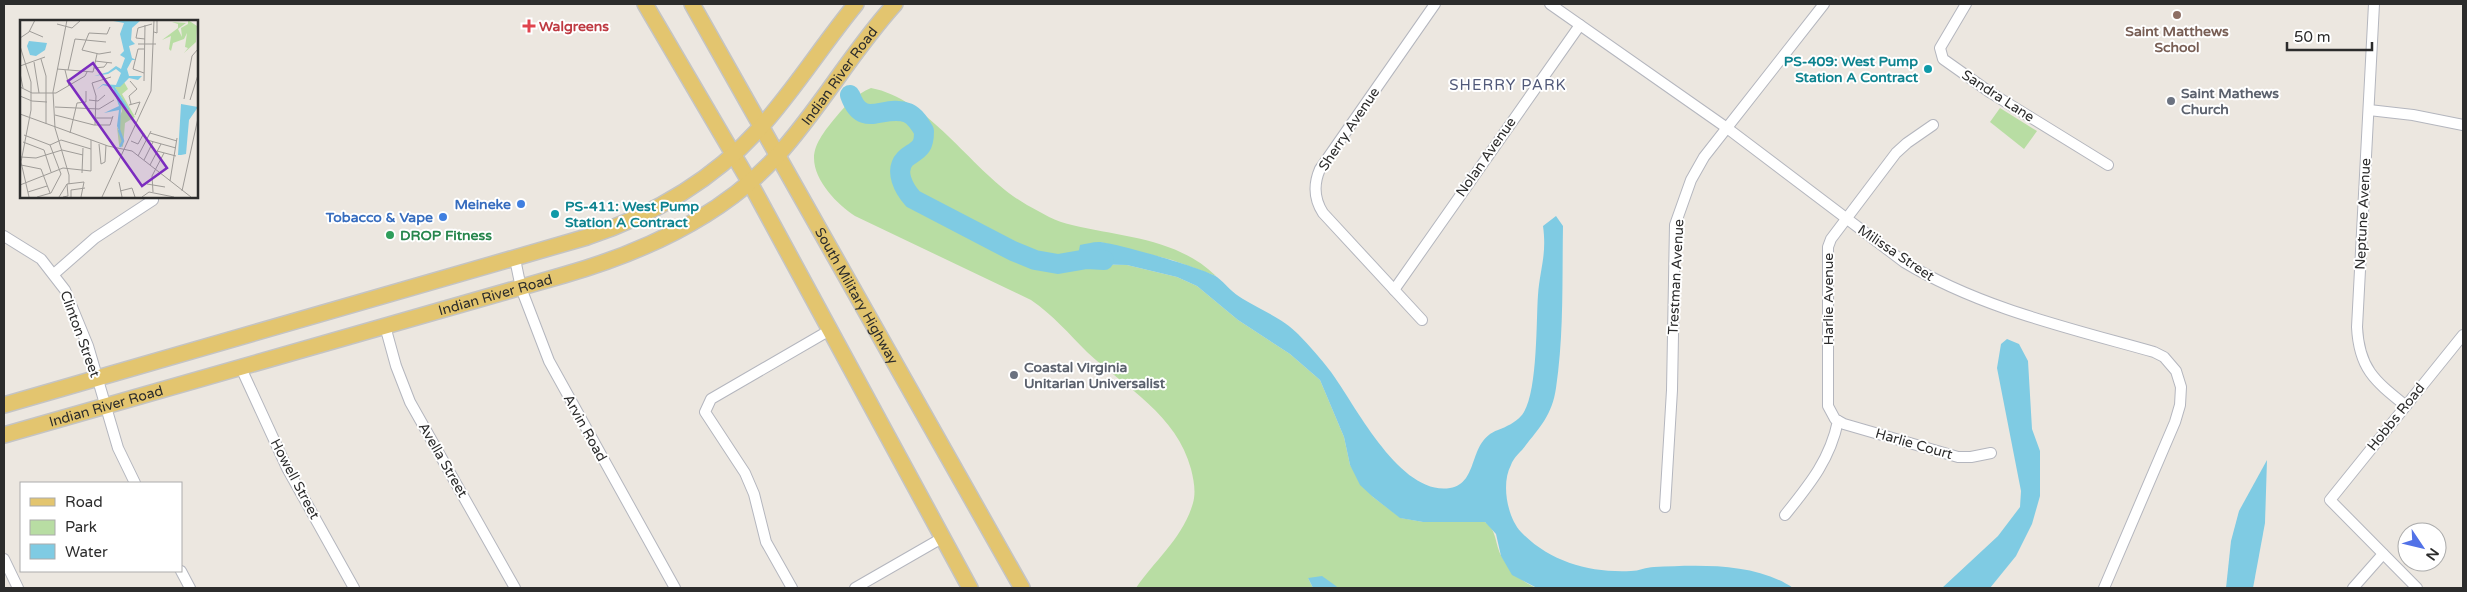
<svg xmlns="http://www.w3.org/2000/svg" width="2467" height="592" font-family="'Varela Round',sans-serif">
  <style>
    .green { fill: #b8dda3 }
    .water { fill: #7fcbe3 }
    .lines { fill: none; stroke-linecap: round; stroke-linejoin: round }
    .river { stroke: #7fcbe3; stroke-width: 20 }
    .street-casing { stroke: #b4b6be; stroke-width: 12 }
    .primary-casing { stroke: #c4c4c4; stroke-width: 18 }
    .street { stroke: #fff; stroke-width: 10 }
    .primary { stroke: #e3c56f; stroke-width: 15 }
    .education-dot { fill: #8d6e63; stroke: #fff; stroke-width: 2 }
    .health-dot { fill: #e0444e; stroke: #fff; stroke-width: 2 }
    .culture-dot { fill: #0f9aa8; stroke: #fff; stroke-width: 2 }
    .worship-dot { fill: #6b7280; stroke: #fff; stroke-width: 2 }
    .shop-dot { fill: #3f7fe0; stroke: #fff; stroke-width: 2 }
    .leisure-dot { fill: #2e9e5b; stroke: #fff; stroke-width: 2 }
    .labels { text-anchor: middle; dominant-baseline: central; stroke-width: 4; stroke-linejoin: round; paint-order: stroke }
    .health-label { font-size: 14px; font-weight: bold; fill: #be3a42; stroke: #fff; text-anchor: start }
    .education-label { font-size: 14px; font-weight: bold; fill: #785e54; stroke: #fff }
    .culture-label { font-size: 14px; font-weight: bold; fill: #0d838f; stroke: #fff; text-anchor: end }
    .street-label { font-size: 14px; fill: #2c2c2c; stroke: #fff }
    .worship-label { font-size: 14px; font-weight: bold; fill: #5b616d; stroke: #fff; text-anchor: start }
    .shop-label { font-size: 14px; font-weight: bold; fill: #366cbe; stroke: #fff; text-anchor: end }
    .leisure-label { font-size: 14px; font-weight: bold; fill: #27864d; stroke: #fff; text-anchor: start }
    .neighbourhood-label { font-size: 15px; letter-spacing: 1px; fill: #515979; stroke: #fff }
    .inset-river { fill: none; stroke: #7fcbe3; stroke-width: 2.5 }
    .inset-road { fill: none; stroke: #9f9c98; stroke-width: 1 }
    .view { fill: #7b2cbf; fill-opacity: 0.15; stroke: #7b2cbf; stroke-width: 2.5 }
    .inset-edge { fill: none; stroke: #2c2c2c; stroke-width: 2.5 }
  </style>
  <rect width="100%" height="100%" fill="#ece7e0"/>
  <g class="green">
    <path d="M871,88c60,11 104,88 156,117 15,8 29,17 45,20 50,12 105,13 144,51l-44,-16 -72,-18 -17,22 44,1 50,12 20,9 41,34 52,34 30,26 24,57 6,28 23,32 28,21 22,4 58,-2c17,7 13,24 21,37 9,15 20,25 35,31h-199l-30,-10 5,10h-177c19,-28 47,-50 57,-85 3,-11 1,-22 -2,-34 -14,-54 -65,-81 -104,-117 -18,-18 -34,-37 -56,-52l-176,-84c-17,-11 -41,-35 -41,-58 0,-15 13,-30 22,-41 10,-12 20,-23 35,-29z"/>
    <path d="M2000,108l37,23 -13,18 -34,-27z"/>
  </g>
  <g class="water">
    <path d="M1556,216l7,10c-1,54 1,109 -7,162 -4,28 -17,40 -34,62 -4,4 -9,9 -11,15 -10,18 -4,52 10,67 29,30 69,41 110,39 8,0 15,-4 23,-4 44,-2 101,-5 139,21h-256l-25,-13 -11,-19 -5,-22 -11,-12h-62l-23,-4 -27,-21 -13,-12 -10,-20 -6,-28 -24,-57 -30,-26 -52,-34 -41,-34 -20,-9 -50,-12 -44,-1 -6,-4 3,-15c6,-1 12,-3 19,-3 14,0 107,27 118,35 9,7 15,16 26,22 18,11 41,20 55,35 12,12 23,25 33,38 25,34 69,124 119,116 30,-5 17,-47 48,-58 8,-3 18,-8 23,-14 17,-18 15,-95 17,-121 2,-27 9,-40 5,-69z"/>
    <path d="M2007,339l12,5 9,17 4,68 8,22v45l-8,28 -16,32 -26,32h-48l56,-52 22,-29 1,-16 -24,-123 4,-24z"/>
    <path d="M2267,460l-2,63 -12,65h-27l5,-47 8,-30z"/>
    <path d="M1322,576l14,10 2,2h-25l-5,-10z"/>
  </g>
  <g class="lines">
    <path class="river" d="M850,95c13,36 34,8 58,18 8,4 12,11 16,18 0,5 0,11 -3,15 -4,6 -11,8 -16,13 -11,12 -1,30 8,40l100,52 22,9 23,4 29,-5 17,1"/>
    <defs>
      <g id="street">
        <path d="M1550,4l177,124 177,134c76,46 165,66 250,90l10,5 12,14 5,16 -1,18 -5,17 -71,166"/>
        <path d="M1966,4l-26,44 3,11 48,34 117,72"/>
        <path d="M2374,4l-17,323c2,42 18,54 49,79"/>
        <path d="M2369,110l44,5 50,10"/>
        <path d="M1933,125l-26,18 -11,10 -65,86 -3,8v159l7,13 9,5 114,33h13l20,-4"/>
        <path d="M4,236l37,23 24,31 23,56 30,102 17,35"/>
        <path d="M515,259l6,29 28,73 126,227"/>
        <path d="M54,274l41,-36 58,-38"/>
        <path d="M1394,290l186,-265"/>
        <path d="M1422,320l-99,-107c-9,-14 -10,-28 -3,-44l115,-165"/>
        <path d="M385,326l11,40 14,36 105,186"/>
        <path d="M241,368l46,100 67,120"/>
        <path d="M1665,507l7,-117 3,-165 16,-45 13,-23 120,-153"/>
        <path d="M1785,515c24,-30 45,-55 53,-94"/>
        <path d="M4,559l14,29"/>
        <path d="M181,571l9,17"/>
        <path d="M792,588l-26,-46 -12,-48 -9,-21 -40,-61 6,-13 119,-69"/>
        <path d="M855,588l87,-50"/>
        <path d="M2353,588l30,-34"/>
        <path d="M2417,588l-87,-88 133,-165"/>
      </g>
      <g id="primary">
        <path d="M645,4l104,177 221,407"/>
        <path id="s1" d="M692,4l330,584"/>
        <path d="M4,405l583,-168c66,-22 126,-57 173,-109 35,-39 63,-84 96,-124"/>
        <path id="s2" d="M4,435l560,-160c77,-22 157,-58 213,-119 43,-47 75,-105 118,-152"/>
      </g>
    </defs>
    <use href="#street" class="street-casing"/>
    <use href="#primary" class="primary-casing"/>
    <use href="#street" class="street"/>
    <use href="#primary" class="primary"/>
  </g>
  <circle class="education-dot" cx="2177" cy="15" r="5"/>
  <path class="health-dot" d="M526.5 18.5h5v5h5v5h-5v5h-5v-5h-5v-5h5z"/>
  <g class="culture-dot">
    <circle cx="1928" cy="69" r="5"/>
    <circle cx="555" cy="214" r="5"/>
  </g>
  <g class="worship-dot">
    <circle cx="2171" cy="101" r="5"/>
    <circle cx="1014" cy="375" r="5"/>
  </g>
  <g class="shop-dot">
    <circle cx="521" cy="204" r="5"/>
    <circle cx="443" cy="217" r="5"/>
  </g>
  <circle class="leisure-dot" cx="390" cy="235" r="5"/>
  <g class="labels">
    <g class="health-label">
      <text x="539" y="26">Walgreens</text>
    </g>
    <g class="education-label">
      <text x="2177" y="31">Saint Matthews<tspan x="2177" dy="16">School</tspan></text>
    </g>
    <g class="culture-label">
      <text x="1918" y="61">PS-409: West Pump<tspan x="1918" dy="16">Station A Contract</tspan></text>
      <text x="565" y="206" text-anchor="start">PS-411: West Pump<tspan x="565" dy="16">Station A Contract</tspan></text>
    </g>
    <g class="street-label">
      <text stroke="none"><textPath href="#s2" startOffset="931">Indian River Road</textPath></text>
      <text transform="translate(1998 96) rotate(33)">Sandra Lane</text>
      <text transform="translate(1349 129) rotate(-56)">Sherry Avenue</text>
      <text transform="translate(1486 157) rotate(-55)">Nolan Avenue</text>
      <text transform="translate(2363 214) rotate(-87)">Neptune Avenue</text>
      <text transform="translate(1896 253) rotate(34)">Milissa Street</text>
      <text transform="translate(1676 277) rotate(-87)">Trestman Avenue</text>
      <text stroke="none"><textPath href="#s2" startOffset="511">Indian River Road</textPath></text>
      <text stroke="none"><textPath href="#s1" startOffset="335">South Military Highway</textPath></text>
      <text transform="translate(1828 299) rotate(-90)">Harlie Avenue</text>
      <text transform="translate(80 334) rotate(70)">Clinton Street</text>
      <text stroke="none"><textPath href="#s2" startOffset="106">Indian River Road</textPath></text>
      <text transform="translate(2396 417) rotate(-51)">Hobbs Road</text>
      <text transform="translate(585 428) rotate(61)">Arvin Road</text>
      <text transform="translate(1914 444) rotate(16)">Harlie Court</text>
      <text transform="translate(443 460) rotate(60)">Avella Street</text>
      <text transform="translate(295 479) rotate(62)">Howell Street</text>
    </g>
    <g class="worship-label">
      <text x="2181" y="93">Saint Mathews<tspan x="2181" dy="16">Church</tspan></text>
      <text x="1024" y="367">Coastal Virginia<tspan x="1024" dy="16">Unitarian Universalist</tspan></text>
    </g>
    <g class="shop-label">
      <text x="511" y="204">Meineke</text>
      <text x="433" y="217">Tobacco &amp; Vape</text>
    </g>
    <g class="leisure-label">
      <text x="400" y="235">DROP Fitness</text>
    </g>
    <g class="neighbourhood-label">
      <text x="1508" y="85">SHERRY PARK</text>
    </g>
  </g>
  <g transform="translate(20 20)">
    <rect width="178" height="178" fill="#ece7e0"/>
    <path d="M168,0l9,6 -1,16 -12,11 4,-5 -3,-1 2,-14 -3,6 -11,4 -2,8 -2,-2 2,-13 -9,4 16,-12v-4l-6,-2 14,1 -8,6 4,8 -1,-9 7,-4zM104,62l4,7 -6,5 13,23 -10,6 -2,24 -4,-2 -2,-18 3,5 -2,-11 4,-10 -5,-15 4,7 7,5 -13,-21z" fill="#b8dda3"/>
    <path d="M88,0h33l-9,8 -1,12 4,4 -6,2 3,12 4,2h-4l-5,9 2,7h13l-4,4 -9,-2 -9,9h-5l14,22 -2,4 1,-4 -7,-5 -1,29 -3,-7 2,-16 -15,3 15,-7 -6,-18 -10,-3 -7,5 7,-6 13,1 5,-12 -5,-4 -8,5 -14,2 14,-4 8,-6 5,3 4,-11 -5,-3 4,-4 -4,-17 4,-11zM9,21l18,2 -2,7 -9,6 -6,-1 -3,-9zM161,84l17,3 -9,13 -3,34 -5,1h-3z" fill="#7fcbe3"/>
    <path class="inset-river" d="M99,110l4,11 -3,6"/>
    <path class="inset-road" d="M47,0l-14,72 2,36 14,47v9M142,0h20M37,4l15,4 9,-8M90,7l-3,7 -18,-1 -7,17 17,4 12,-2M9,11l14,6M134,12l3,1v-13M0,18l9,-6 6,-12M125,19l-9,-1 2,-10 14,-4M118,24h18M0,26l11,36v28M21,39l5,17v48M75,41l17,2M14,42l5,31M0,46l25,-9M74,48l10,-1 3,-4M37,49l36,3 4,-18M45,50l4,16M48,50l7,-31 31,3M0,53l3,15M124,53l-11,-4 5,-20h6M110,61l7,8 -8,7 2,8M124,61l1,-56M0,67l12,6h24l29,-17 2,-4M0,76l12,5 15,1M164,79l8,-43 6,-7M69,80l9,1 7,-6M170,80l8,-25M109,85l11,-3 -5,13M35,87l44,2 15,-9M0,94l88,32 24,5 59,46M35,95l39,10h16l3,-9M76,98h16M75,105l1,-29 -4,-13 19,-6M50,113l7,-30 9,-1v-11M130,113l27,8M4,115l26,10 11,29 -10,19 -14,4M127,120l29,8M111,121l7,3 6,-11M3,122l21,8 7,22M79,124l2,20 4,-2 1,-17M30,125l11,-5 30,9M137,131l19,5M118,136l13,-25M1,137l15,1 26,-8 21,5M124,140l9,-18M1,145l20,4 9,24M130,145l11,-21M71,151v-31M62,153l1,-25M150,161l7,-43M99,162l3,15M47,164l17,-2 -3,15M127,164l18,3M0,165l43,-17 28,3M100,171l12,-3 3,9M162,171l16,-73M8,172l19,-6M133,172l-1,-16 12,-23M9,177l-8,-35 10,-52M39,177l8,-13M43,177l5,-1 -1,-12M51,177v-7l14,-2M82,177l49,-106 3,-71M122,177l7,-5 25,5"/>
    <path class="view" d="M73,43l74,105 -25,18 -74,-105z"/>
    <rect width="178" height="178" class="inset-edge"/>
  </g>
  <rect width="2467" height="592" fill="none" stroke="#2c2c2c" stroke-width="10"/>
  <rect x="20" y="482" width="162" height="90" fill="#ffffff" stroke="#ababab"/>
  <rect x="30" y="498" width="25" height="8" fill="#e3c56f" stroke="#ababab"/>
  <text x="65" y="507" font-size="15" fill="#2c2c2c">Road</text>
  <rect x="30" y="520" width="25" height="15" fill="#b8dda3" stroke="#ababab"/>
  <text x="65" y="532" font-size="15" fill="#2c2c2c">Park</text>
  <rect x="30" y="544" width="25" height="15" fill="#7fcbe3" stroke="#ababab"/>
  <text x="65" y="557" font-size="15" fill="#2c2c2c">Water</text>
  <g transform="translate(2422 547) rotate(125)"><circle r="24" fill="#ffffff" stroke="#ababab"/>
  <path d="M0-4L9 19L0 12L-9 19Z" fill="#5272e7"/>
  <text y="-8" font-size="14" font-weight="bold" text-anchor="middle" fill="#2c2c2c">N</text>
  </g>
  <path d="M2287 42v8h85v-8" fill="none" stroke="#2c2c2c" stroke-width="2.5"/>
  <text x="2294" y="42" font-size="15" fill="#2c2c2c" stroke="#ffffff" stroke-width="4" paint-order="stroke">50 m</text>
</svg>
